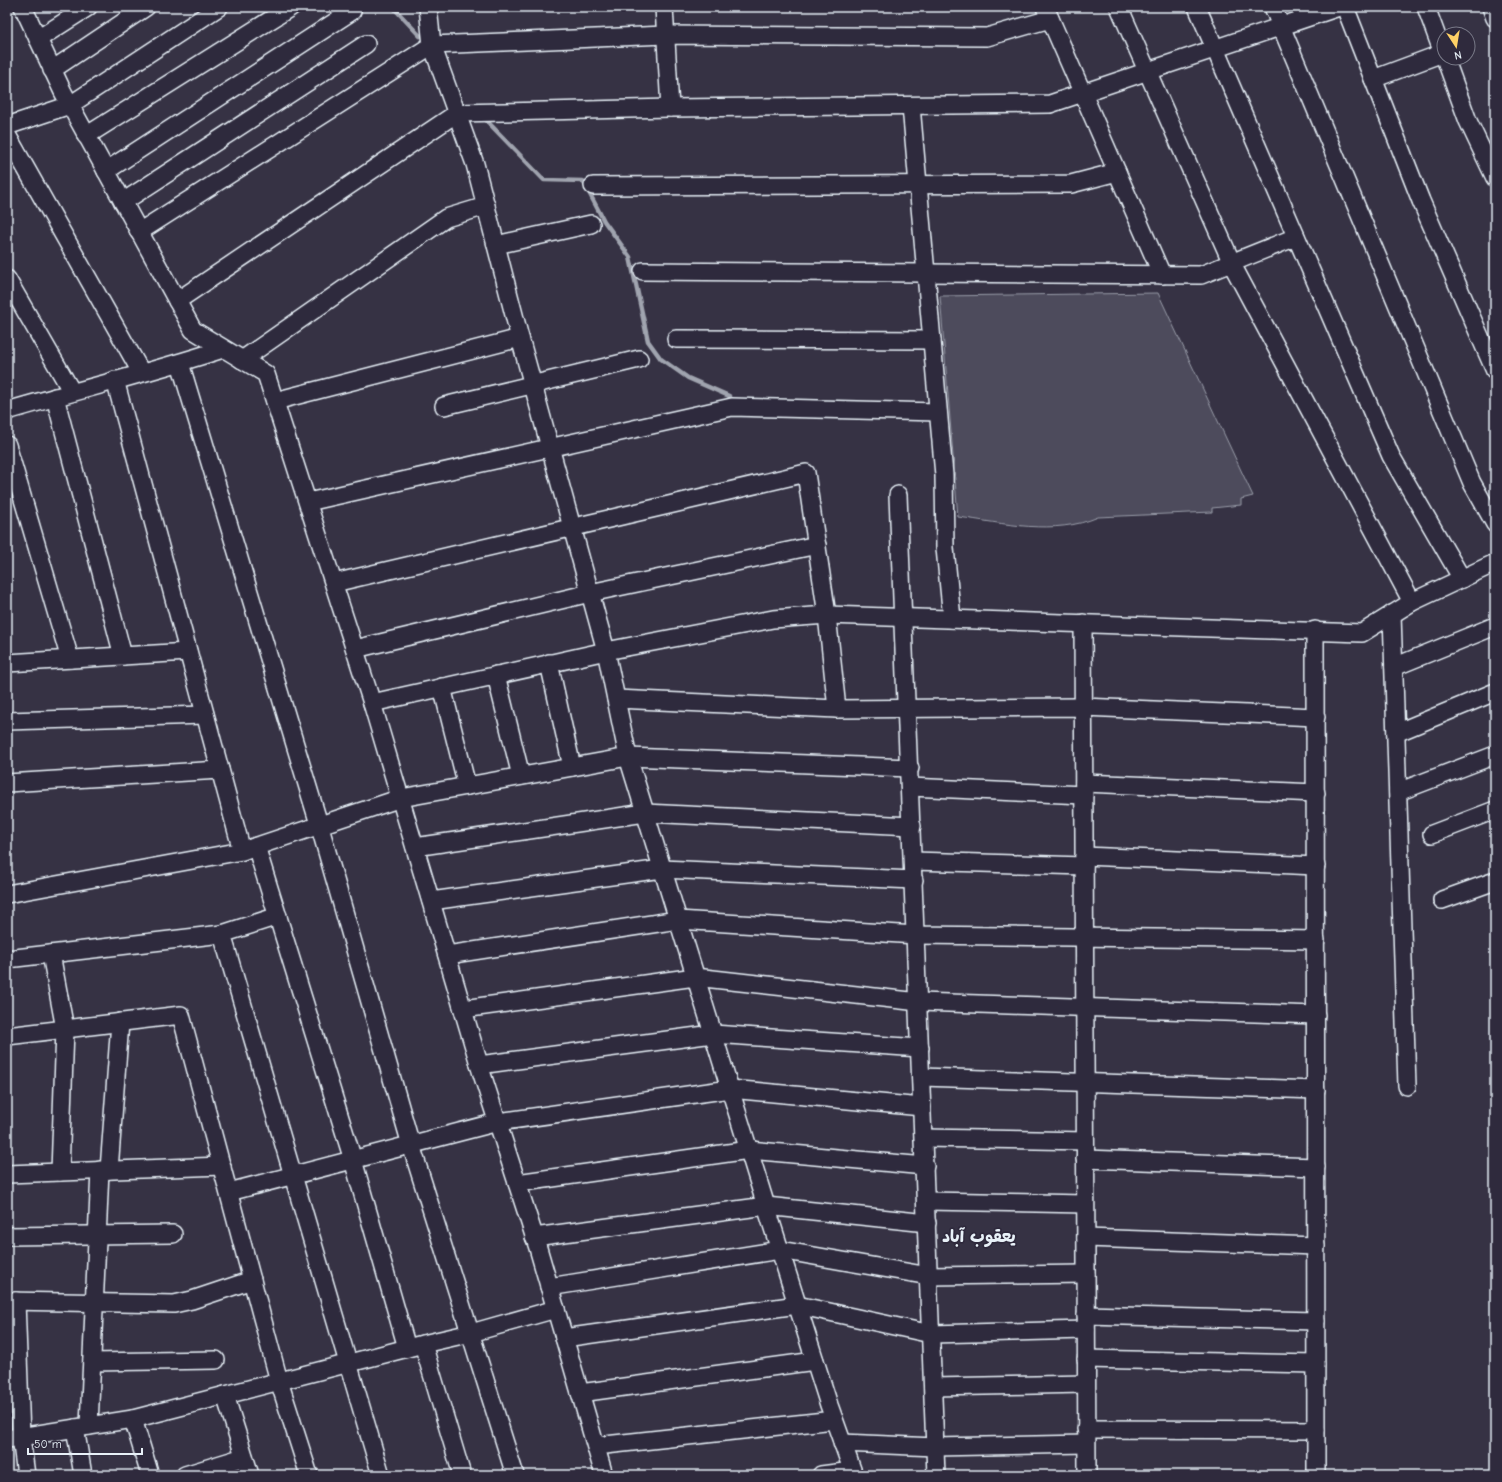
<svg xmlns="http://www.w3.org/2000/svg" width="1502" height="1482" font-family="'Comic Neue','Playpen Sans Arabic',sans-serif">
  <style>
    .green { fill: #4d4b5c; stroke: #9a9eaa }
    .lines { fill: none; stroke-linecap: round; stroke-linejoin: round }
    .stream { stroke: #a0a4af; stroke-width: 4.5 }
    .minor-casing { stroke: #e8f1f8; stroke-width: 20 }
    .minor { stroke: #2f2a3d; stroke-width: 17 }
    .labels { text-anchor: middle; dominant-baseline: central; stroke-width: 3.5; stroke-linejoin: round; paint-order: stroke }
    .district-label { font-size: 17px; font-weight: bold; fill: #e8f1f8; stroke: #2f2a3d }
  </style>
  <rect width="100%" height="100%" fill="#363244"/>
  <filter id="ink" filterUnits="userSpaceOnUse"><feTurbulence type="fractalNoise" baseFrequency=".025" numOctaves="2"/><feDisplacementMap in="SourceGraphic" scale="8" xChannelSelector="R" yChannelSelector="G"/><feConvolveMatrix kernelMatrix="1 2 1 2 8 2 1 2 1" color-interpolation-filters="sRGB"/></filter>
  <g filter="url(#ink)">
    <path class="green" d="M1158,293l95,203 -12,3v6l-29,3v4l-114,5c-43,19 -96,6 -140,0l-18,-221z"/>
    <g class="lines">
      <g class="stream">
        <path d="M393,7l27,29"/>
        <path d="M485,119l59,61 39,1 21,40 26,36 18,84 13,18 27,19 41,18"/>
      </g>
      <defs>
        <g id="minor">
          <path d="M23,7l40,85 130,238 73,44 106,329 110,371 56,174 66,227"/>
          <path d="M428,7l4,38 43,119 45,174 86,313 22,106 138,449 63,199 25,70"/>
          <path d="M664,7l6,101"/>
          <path d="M1045,7l117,268"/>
          <path d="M1119,7l116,263 177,332"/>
          <path d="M1197,7l194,449 71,123"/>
          <path d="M1273,7l199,476 23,41"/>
          <path d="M1345,7l76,194 74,170"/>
          <path d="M1426,7l18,49"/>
          <path d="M1491,7l4,11"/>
          <path d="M38,39l50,-32"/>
          <path d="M1445,58l23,63 27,57"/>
          <path d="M52,70l94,-63"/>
          <path d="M1373,79l70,-26"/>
          <path d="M911,106l33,369 1,73 7,71"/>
          <path d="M7,126l63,-21 149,-98"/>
          <path d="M7,135l134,237"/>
          <path d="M86,136l205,-129"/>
          <path d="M106,171l246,-160"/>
          <path d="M593,186l478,-2 46,-12"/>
          <path d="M123,202l243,-158"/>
          <path d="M139,232l293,-187 233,-10 322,2 63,-18"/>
          <path d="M496,245l95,-21"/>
          <path d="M643,271l558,4 95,-38"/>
          <path d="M7,279l65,113"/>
          <path d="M177,301l280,-188 213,-5 380,-4 289,-97"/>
          <path d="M676,339l256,1"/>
          <path d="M242,360l204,-142 40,-12"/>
          <path d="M180,363l139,461 92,321 104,330"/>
          <path d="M115,380l127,471"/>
          <path d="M55,397l68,259"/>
          <path d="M275,401l245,-63"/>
          <path d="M444,406l195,-47"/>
          <path d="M7,411c72,-21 145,-39 216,-62"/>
          <path d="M7,445l63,214"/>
          <path d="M898,495l38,980"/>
          <path d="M308,502l424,-95 206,5"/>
          <path d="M334,583l472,-110 21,142 10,94"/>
          <path d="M1392,614l15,472"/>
          <path d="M1083,623l4,852"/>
          <path d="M1315,630l1,845"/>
          <path d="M355,649l235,-56 227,-48"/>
          <path d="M7,663l181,-11"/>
          <path d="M549,663l23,104"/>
          <path d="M1394,667l101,-41"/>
          <path d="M496,675l25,101"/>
          <path d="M442,687l25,99"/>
          <path d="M616,699l221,10 246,-2 233,10"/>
          <path d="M372,703l234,-52 167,-32 54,-4 535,18 50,-31 83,-39"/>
          <path d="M7,721l198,-6"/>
          <path d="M1396,733l99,-41"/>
          <path d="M7,783l213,-13"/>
          <path d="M1084,783l232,10"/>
          <path d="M910,787l174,8"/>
          <path d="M1398,792l97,-37"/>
          <path d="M1432,834l63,-24"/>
          <path d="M256,846l97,314 54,188"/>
          <path d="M415,847l230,-34 267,13"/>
          <path d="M1084,856l232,10"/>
          <path d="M913,861l171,5"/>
          <path d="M7,894l235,-43 159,-53 227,-41 282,11"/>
          <path d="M1442,900l53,-19"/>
          <path d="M431,901l231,-32 252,11"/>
          <path d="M222,934l159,541"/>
          <path d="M51,954l14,75 -5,143"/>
          <path d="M447,955l231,-35 238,15 400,5"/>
          <path d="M7,959l215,-25 56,-18"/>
          <path d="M463,1009l232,-32 224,25 397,13"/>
          <path d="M7,1036l174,-21 98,366 30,94"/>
          <path d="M479,1065l234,-31 207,14"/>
          <path d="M921,1077l395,13"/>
          <path d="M924,1138l161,3"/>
          <path d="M1085,1159l231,8"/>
          <path d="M109,1170l11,-148"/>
          <path d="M7,1174l215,-8"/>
          <path d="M517,1183l232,-33 176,16"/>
          <path d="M229,1192l269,-70 232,-33 192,18"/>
          <path d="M926,1201l159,3"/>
          <path d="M7,1236l166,-2"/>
          <path d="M534,1237l232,-31 161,17"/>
          <path d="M1086,1238l230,8"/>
          <path d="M549,1287l231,-37 149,26 157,-2"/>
          <path d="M7,1301l167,3 18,-4 60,-20"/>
          <path d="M16,1301l5,136 5,38"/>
          <path d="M1086,1315l230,6"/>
          <path d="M564,1338l233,-33 134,29 155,-4"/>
          <path d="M423,1344l39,131"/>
          <path d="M1086,1359l230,5"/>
          <path d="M92,1362l124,-2"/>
          <path d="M933,1387l153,-3"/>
          <path d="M580,1393l235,-32"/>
          <path d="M225,1395l25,80"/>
          <path d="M133,1419l17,56"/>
          <path d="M89,1426l11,-256"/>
          <path d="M75,1428l8,47"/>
          <path d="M1086,1429l230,1"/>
          <path d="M7,1439l126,-20 290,-75 48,-11 85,-24"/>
          <path d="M842,1443l93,4 151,-3"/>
          <path d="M596,1446l238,-26"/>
          <path d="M185,1475l59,-18"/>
          <path d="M821,1475l31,-4"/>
        </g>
      </defs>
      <use href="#minor" class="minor-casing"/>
      <use href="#minor" class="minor"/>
    </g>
  </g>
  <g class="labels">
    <g class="district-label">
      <text x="979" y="1236">یعقوب آباد</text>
    </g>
  </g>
  <rect width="1502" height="1482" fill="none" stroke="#2f2a3d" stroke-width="24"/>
  <rect x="12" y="12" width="1478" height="1458" fill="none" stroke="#e8f1f8" stroke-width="1.5" filter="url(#ink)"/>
  <g transform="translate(1456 46) rotate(168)"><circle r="19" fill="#2f2a3d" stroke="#797a88"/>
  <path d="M0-3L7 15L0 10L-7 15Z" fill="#ffd166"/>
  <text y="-6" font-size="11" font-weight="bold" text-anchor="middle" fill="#e8f1f8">N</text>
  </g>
  <path d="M28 1448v6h114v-6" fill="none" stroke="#e8f1f8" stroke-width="2"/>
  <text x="34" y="1448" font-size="12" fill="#e8f1f8" stroke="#2f2a3d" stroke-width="3" paint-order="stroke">50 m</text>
</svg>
